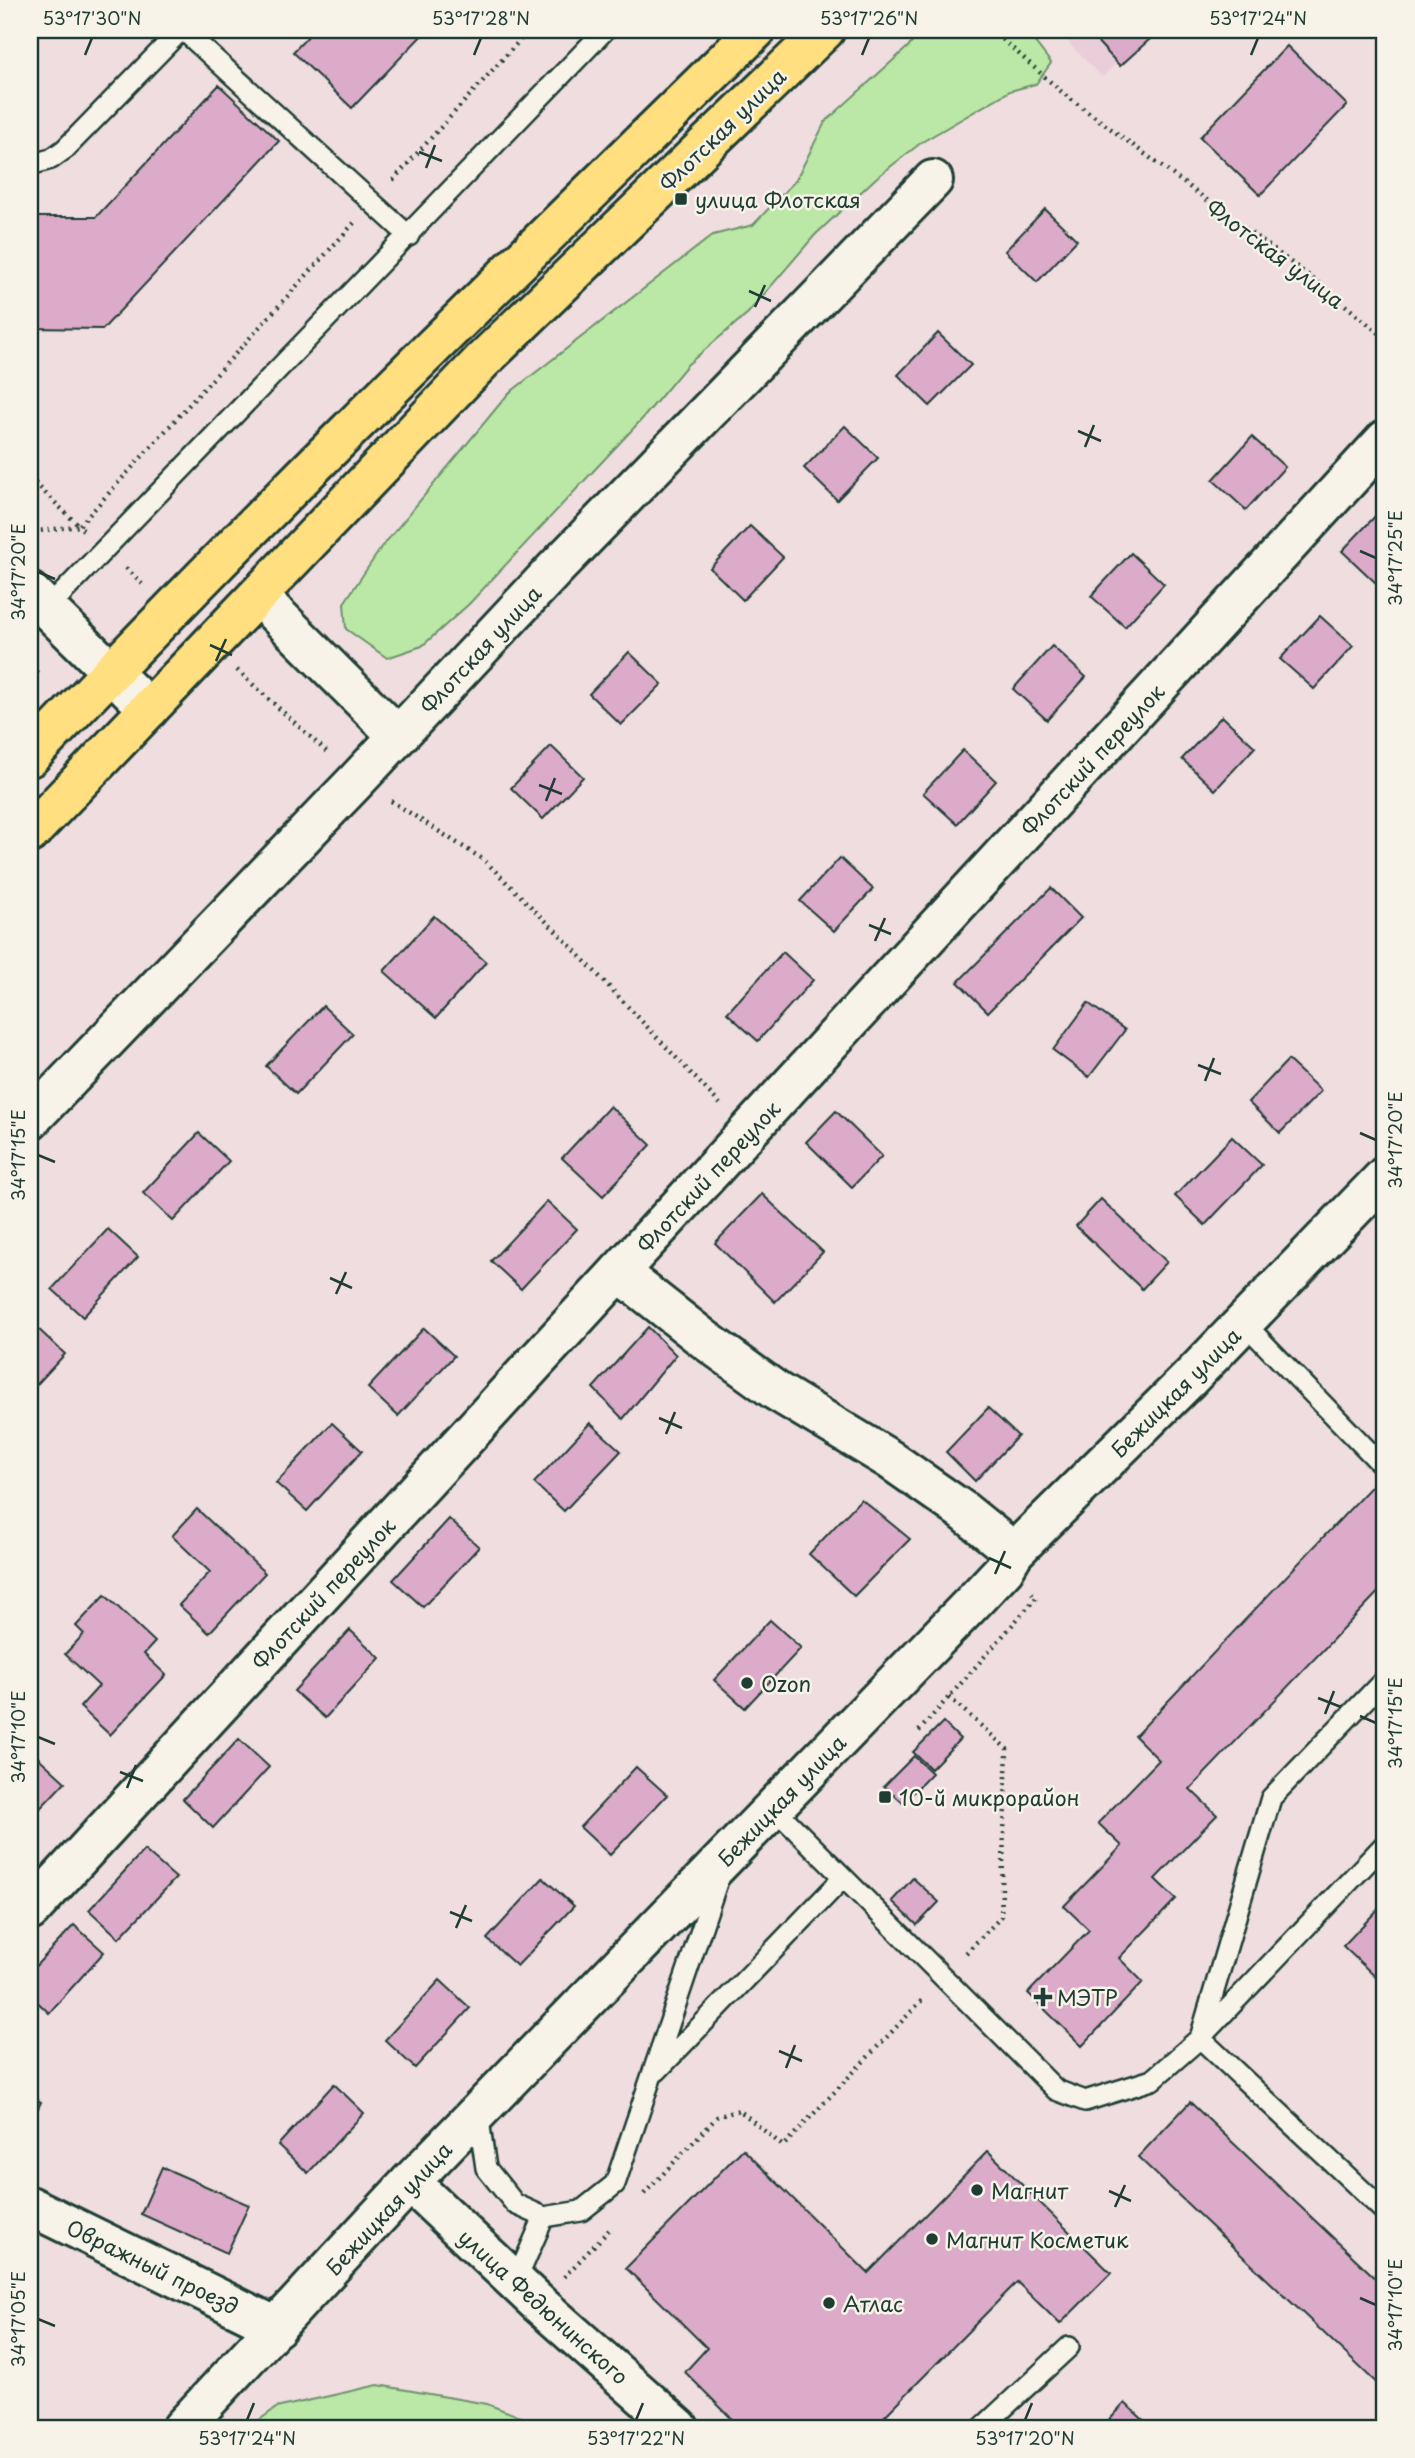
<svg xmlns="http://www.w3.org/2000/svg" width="1415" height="2458" font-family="'Playpen Sans',sans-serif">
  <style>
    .built { fill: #e9ced9 }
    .green { fill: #bbe8a6; stroke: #6d926d; stroke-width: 2 }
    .building { fill: #dcabca; stroke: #1f3d34; stroke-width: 2 }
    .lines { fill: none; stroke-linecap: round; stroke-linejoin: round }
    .service-casing { stroke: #1f3d34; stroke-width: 24 }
    .minor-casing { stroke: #1f3d34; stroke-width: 44 }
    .tertiary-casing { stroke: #1f3d34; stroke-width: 44 }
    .primary-casing { stroke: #1f3d34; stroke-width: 44 }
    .path { stroke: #1f3d34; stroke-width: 4.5; stroke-dasharray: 2 5; stroke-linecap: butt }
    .service { stroke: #f7f3e8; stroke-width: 19 }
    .minor { stroke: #f7f3e8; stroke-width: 38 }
    .tertiary { stroke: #f7f3e8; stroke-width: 38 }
    .primary { stroke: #ffdf80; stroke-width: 38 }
    .ticks { fill: none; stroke: #1f3d34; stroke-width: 2.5 }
    .poi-dot { fill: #1f3d34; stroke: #f7f3e8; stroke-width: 2.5 }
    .labels { text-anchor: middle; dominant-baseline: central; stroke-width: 5; stroke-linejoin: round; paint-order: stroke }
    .street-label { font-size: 21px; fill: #1f3d34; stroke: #f7f3e8 }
    .poi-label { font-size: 21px; fill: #1f3d34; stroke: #f7f3e8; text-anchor: start }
    .neatline { fill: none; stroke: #1f3d34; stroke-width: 2.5 }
    .ticks-label { font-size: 18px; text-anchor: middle; fill: #1f3d34 }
  </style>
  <rect width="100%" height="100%" fill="#efdddf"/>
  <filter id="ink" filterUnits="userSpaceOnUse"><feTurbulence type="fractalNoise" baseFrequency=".0143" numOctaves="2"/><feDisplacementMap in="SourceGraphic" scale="14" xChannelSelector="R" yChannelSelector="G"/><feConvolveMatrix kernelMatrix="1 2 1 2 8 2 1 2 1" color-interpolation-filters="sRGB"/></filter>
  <g filter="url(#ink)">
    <path class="built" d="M1056,30h96l-50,47z"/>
    <g class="green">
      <path d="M921,30h100l10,7 20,26 -15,21 -26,7 -88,51 -46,36 -61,57 -67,78 -61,52 -44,53 -174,186 -47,42 -35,12 -41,-29 -2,-26 37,-55 127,-154 205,-159 40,-10 43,-45 29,-58 85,-77z"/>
      <path d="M378,2385l109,19 63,24h-302l28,-20z"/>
    </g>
    <g class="building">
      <path d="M314,30h113l-75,78 -59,-56z"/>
      <path d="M1104,30h56l-40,36 -26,-28z"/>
      <path d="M1287,46l60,59 -87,90 -60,-58z"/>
      <path d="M219,85l60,56 -176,188 -73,-1v-111h66z"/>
      <path d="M1045,209l32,31 -40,42 -32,-31z"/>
      <path d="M938,333l33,32 -41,41 -32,-31z"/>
      <path d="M845,426l33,32 -41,42 -33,-32z"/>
      <path d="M1252,437l33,30 -39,43 -33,-30z"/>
      <path d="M1382,509l3,3v60l-9,11 -34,-32z"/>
      <path d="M750,526l33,31 -40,43 -33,-32z"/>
      <path d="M1131,553l33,31 -39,43 -34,-31z"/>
      <path d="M1320,616l33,30 -39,43 -34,-30z"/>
      <path d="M1052,646l34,31 -39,43 -34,-31z"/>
      <path d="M629,652l33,32 -41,41 -32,-31z"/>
      <path d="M30,664l8,8 -8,9z"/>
      <path d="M1222,716l33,31 -40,43 -33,-31z"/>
      <path d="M551,746l32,31 -40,42 -32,-31z"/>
      <path d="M963,750l33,31 -39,43 -34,-31z"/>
      <path d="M840,858l33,31 -39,42 -34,-30z"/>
      <path d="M1051,888l30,30 -93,94 -30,-30z"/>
      <path d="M434,916l52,46 -50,56 -52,-47z"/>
      <path d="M783,952l30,28 -55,61 -31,-28z"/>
      <path d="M1088,1003l37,27 -36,47 -36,-27z"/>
      <path d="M323,1006l30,28 -57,60 -30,-28z"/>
      <path d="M1288,1060l33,31 -41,42 -32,-31z"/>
      <path d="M610,1106l41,39 -48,51 -41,-38z"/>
      <path d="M836,1111l46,45 -30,31 -46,-45z"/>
      <path d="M199,1133l30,28 -56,60 -30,-28z"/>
      <path d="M1232,1137l30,28 -57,60 -30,-29z"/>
      <path d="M762,1194l61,58 -48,50 -60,-59z"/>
      <path d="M1101,1199l66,63 -25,27 -66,-63z"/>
      <path d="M547,1201l30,28 -56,60 -30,-28z"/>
      <path d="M108,1229l30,28 -55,60 -31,-28z"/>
      <path d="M35,1326l30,28 -35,38v-61z"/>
      <path d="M648,1327l28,28 -53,64 -30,-31z"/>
      <path d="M424,1328l30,28 -56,60 -30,-28z"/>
      <path d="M988,1408l30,28 -43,45 -29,-29z"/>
      <path d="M332,1423l30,28 -55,60 -31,-28z"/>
      <path d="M590,1423l31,28 -57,60 -30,-28z"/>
      <path d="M1385,1472v113l-195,204 27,26 -62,64 21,20 -57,59 24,24 -61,64 -54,-53 61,-63 -25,-24 58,-60 -24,-23 61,-63 -24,-24z"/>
      <path d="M861,1499l49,40 -56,57 -45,-42z"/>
      <path d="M197,1509l68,64 -56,60 -30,-28 31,-33 -38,-36z"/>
      <path d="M449,1519l30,28 -56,60 -30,-27z"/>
      <path d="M105,1595l50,47 -11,12 22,21 -56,60 -30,-28 19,-21 -34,-32 19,-20 -8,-8z"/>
      <path d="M770,1620l31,28 -56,60 -31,-28z"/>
      <path d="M350,1630l30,28 -55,60 -31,-27z"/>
      <path d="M943,1722l17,17 -29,30 -18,-17z"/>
      <path d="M239,1739l30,28 -56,61 -30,-29z"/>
      <path d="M30,1750l35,32 -35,37z"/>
      <path d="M914,1756l18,17 -29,30 -19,-17z"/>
      <path d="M636,1767l31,28 -57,60 -30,-28z"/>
      <path d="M144,1850l32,28 -57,60 -30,-28z"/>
      <path d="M543,1878l31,28 -57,60 -30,-27z"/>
      <path d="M913,1878l26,24 -22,23 -25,-24z"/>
      <path d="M1385,1902v84l-42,-40z"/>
      <path d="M74,1925l30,27 -55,61 -19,-18v-23z"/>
      <path d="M440,1980l30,28 -55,60 -30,-28z"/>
      <path d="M334,2084l30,29 -56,60 -30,-28z"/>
      <path d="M30,2096l11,6 -11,24z"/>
      <path d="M1190,2102l195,185v104l-247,-234z"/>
      <path d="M743,2149l125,124 120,-122 123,122 -51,51 -43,-42 -144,146h-132l-56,-56 22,-24 -81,-80z"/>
      <path d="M162,2167l87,38 -22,48 -86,-39z"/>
      <path d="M1125,2403l27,25h-50z"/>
    </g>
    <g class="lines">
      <defs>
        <g id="service">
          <path d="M183,30l226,206"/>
          <path d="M30,165l21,-6 14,-10 116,-119"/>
          <path d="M47,609l558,-579"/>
          <path d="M1244,1323l141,145"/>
          <path d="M1385,1679l-114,119 -71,240 185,174"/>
          <path d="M774,1808l282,282 29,11 67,-21 48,-42 185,-194"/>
          <path d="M657,2071l186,-193"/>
          <path d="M478,2113l8,55 29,36 29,13 37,-6 34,-27 105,-310"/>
          <path d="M516,2281l28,-64"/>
          <path d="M982,2428l87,-81"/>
        </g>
        <g id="minor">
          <path d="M30,592l119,117"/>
          <path d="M258,596l140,140"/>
          <path d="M30,1120l327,-340 197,-210 379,-390"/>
          <path d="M619,1272l85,67 72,52 113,68 73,51 52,42"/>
          <path d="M30,1911l1355,-1471"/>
          <path d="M30,2206l247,121"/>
        </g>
        <g id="tertiary">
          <path d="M410,2182l129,122 140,124"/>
          <path d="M182,2428l228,-246 563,-580 31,-33 10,-17 175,-173 196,-203"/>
        </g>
        <g id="primary">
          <path d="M30,757c235,-249 482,-488 726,-727"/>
          <path d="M30,833l452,-472 343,-331"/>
        </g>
      </defs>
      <use href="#service" class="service-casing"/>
      <use href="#minor" class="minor-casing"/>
      <use href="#tertiary" class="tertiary-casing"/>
      <use href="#primary" class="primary-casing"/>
      <g class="path">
        <path d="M992,30l72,64 252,187 69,57"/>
        <path d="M393,180l136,-150"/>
        <path d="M30,478l49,48 -41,5 -8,9"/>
        <path d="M83,530l-4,-4 275,-303"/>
        <path d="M126,568l16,16"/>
        <path d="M237,670l92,84"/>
        <path d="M391,801l93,59 79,78 157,166"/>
        <path d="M949,1697l58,52 -6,168 -38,39"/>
        <path d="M919,1731l117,-133 -4,-5"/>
        <path d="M644,2194l73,-77 22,-7 44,36 141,-148"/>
        <path d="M564,2277l47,-49"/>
      </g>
      <use href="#service" class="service"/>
      <use href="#minor" class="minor"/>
      <use href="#tertiary" class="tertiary"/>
      <use href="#primary" class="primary"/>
    </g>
  </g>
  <path class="ticks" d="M85,55l7,-17M474,55l7,-17M862,55l7,-17M1251,55l7,-17M419,152l23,9M426,168l9,-23M749,291l22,10M755,307l10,-22M1078,431l23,10M1085,447l9,-22M1360,551l16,7M38,572l17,7M210,645l22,10M216,661l10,-22M539,785l23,9M546,801l9,-23M869,925l22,9M875,941l10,-23M1198,1065l23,9M1205,1081l9,-23M1360,1133l16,7M38,1155l17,7M330,1278l22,10M336,1294l10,-22M659,1418l23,10M666,1434l9,-22M989,1558l22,10M995,1574l10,-23M1318,1698l23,9M1325,1714l9,-23M1360,1716l16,7M38,1737l17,7M120,1772l23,9M127,1788l9,-23M450,1912l22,9M456,1928l10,-23M779,2051l23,10M786,2068l9,-23M1109,2191l22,10M1115,2207l10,-22M1360,2298l16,7M38,2319l17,7M247,2420l7,-17M636,2420l7,-17M1025,2420l7,-17"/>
  <g class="poi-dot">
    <rect x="674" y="192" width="14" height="14" rx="3.5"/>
    <circle cx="747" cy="1683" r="7"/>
    <rect x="878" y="1790" width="14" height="14" rx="3.5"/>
    <path d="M1039.5 1986.5h7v7h7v7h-7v7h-7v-7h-7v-7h7z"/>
    <circle cx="977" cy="2190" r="7"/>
    <circle cx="932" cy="2239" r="7"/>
    <circle cx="829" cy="2303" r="7"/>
  </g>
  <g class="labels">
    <g class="street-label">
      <text transform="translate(722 129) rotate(-44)">Флотская улица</text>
      <text transform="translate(1276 253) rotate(37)">Флотская улица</text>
      <text transform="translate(480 649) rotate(-47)">Флотская улица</text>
      <text transform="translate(1092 759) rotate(-47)">Флотский переулок</text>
      <text transform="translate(708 1176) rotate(-47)">Флотский переулок</text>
      <text transform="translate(1175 1392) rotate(-45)">Бежицкая улица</text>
      <text transform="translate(323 1593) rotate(-47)">Флотский переулок</text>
      <text transform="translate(781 1800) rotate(-46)">Бежицкая улица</text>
      <text transform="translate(388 2208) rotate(-47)">Бежицкая улица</text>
      <text transform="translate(153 2266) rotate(26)">Овражный проезд</text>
      <text transform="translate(544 2306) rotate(42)">улица Федюнинского</text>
    </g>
    <g class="poi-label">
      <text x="695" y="199">улица Флотская</text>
      <text x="761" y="1683">Ozon</text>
      <text x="899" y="1797">10-й микрорайон</text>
      <text x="1057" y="1997">МЭТР</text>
      <text x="991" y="2190">Магнит</text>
      <text x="946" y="2239">Магнит Косметик</text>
      <text x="843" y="2303">Атлас</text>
    </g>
  </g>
  <rect width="1415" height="2458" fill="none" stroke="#f7f3e8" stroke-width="77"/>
  <rect x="38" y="38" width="1338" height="2382" class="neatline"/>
  <g class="ticks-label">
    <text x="92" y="25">53°17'30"N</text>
    <text x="481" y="25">53°17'28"N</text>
    <text x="869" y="25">53°17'26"N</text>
    <text x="1258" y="25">53°17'24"N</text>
    <text transform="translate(1396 558) rotate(-90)" y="6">34°17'25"E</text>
    <text transform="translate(19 572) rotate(-90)" y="6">34°17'20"E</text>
    <text transform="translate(1396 1140) rotate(-90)" y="6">34°17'20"E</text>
    <text transform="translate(19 1155) rotate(-90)" y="6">34°17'15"E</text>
    <text transform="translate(1396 1723) rotate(-90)" y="6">34°17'15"E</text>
    <text transform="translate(19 1737) rotate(-90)" y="6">34°17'10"E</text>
    <text transform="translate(1396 2305) rotate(-90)" y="6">34°17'10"E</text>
    <text transform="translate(19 2319) rotate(-90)" y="6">34°17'05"E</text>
    <text x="247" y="2445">53°17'24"N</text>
    <text x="636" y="2445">53°17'22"N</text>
    <text x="1025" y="2445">53°17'20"N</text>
  </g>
</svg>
